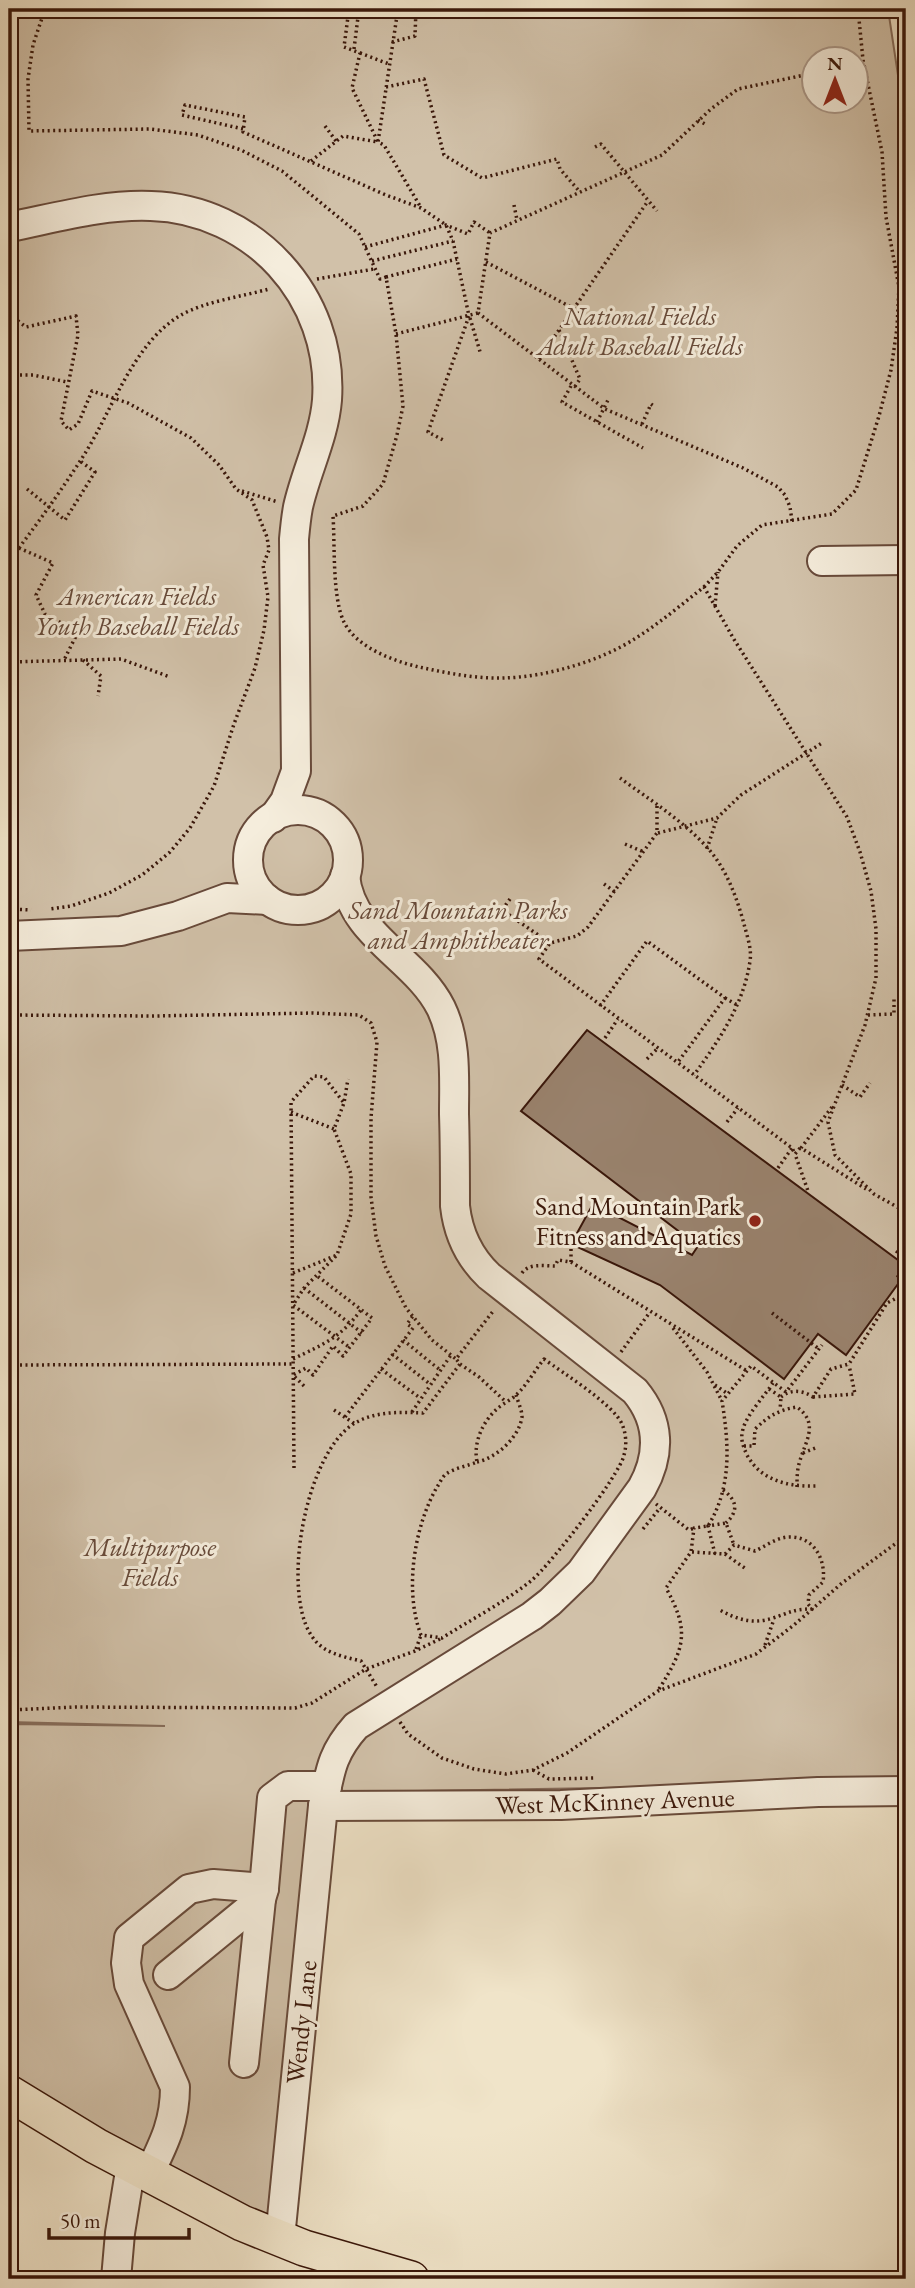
<svg xmlns="http://www.w3.org/2000/svg" width="915" height="2288" font-family="'EB Garamond',serif">
  <style>
    .green { fill: #d1c1a9; stroke: #866c5a; stroke-width: 2; fill-rule: evenodd }
    .building { fill: #99826d; stroke: #3a170a; stroke-width: 2 }
    .lines { fill: none; stroke-linecap: round; stroke-linejoin: round }
    .minor-casing { stroke: #684a3a; stroke-width: 32 }
    .major-casing { stroke: #3a170a; stroke-width: 38 }
    .path { stroke: #3a170a; stroke-width: 3.5; stroke-dasharray: 2 3.5; stroke-linecap: butt }
    .minor { stroke: #f5eddc; stroke-width: 28 }
    .major { stroke: #f0e4c9; stroke-width: 35 }
    .poi-dot { fill: #8f2418; stroke: #f5eddc; stroke-width: 2.5 }
    .labels { text-anchor: middle; dominant-baseline: central; stroke-width: 6; stroke-linejoin: round; paint-order: stroke }
    .park-label { font-size: 26px; font-style: italic; fill: #674a3a; stroke: #f5eddc }
    .poi-label { font-size: 26px; fill: #3a170a; stroke: #f5eddc; text-anchor: end }
    .street-label { font-size: 26px; fill: #3a170a; stroke: #f5eddc }
  </style>
  <rect width="100%" height="100%" fill="#f0e4c9"/>
  <filter id="stains"><feTurbulence type="fractalNoise" baseFrequency=".00286" numOctaves="4"/><feColorMatrix values="0 0 0 0 .2 0 0 0 0 .09 0 0 0 0 .02 0 0 0 .5 -.17"/></filter>
  <radialGradient id="worn" r=".72"><stop offset=".6" stop-color="#630" stop-opacity="0"/><stop offset="1" stop-color="#630" stop-opacity=".3"/></radialGradient>
  <path class="green" d="M9,9h879l18,119v1655l-607,10 24,13 -43,432 -271,-145v-369l156,2 -156,-4zM814,60h42v42h-42z"/>
  <path class="building" d="M587,1030l319,236v7l-60,82 -28,-21 -34,45 -124,-94 -89,-41 22,-40 99,51 6,-9 -177,-135z"/>
  <g class="lines">
    <defs>
      <g id="minor">
        <path d="M9,227c46,-9 94,-23 142,-21 102,3 183,90 176,194 -3,37 -21,71 -29,107 -2,11 -3,21 -4,32l2,232 -11,30 -12,17"/>
        <path d="M822,561l84,-1"/>
        <circle cx="298" cy="860" r="50"/>
        <path d="M9,936l112,-5 57,-15 49,-18 41,2"/>
        <path d="M323,1806l238,-1 257,-13 88,-1"/>
        <path d="M168,1975l93,-76 3,-10"/>
        <path d="M244,2063l17,-164"/>
        <path d="M149,2174c15,-31 26,-52 26,-87l-46,-103 -3,-21 3,-25 60,-49 24,-5 51,4 8,-90 16,-12h39"/>
        <path d="M280,2238l43,-432c7,-34 8,-52 33,-80l176,-110 18,-14 31,-30 61,-84c19,-34 18,-67 -7,-97l-146,-115c-20,-19 -31,-43 -34,-70 0,-31 0,-61 -1,-92 0,-35 3,-73 -13,-106 -25,-50 -90,-72 -96,-132"/>
        <path d="M116,2279l4,-46 11,-68"/>
      </g>
      <path id="major" d="M9,2093l87,53 146,77 62,25 107,31"/>
    </defs>
    <use href="#minor" class="minor-casing"/>
    <use href="#major" class="major-casing"/>
    <g class="path">
      <path d="M45,9l-12,36 -5,34 1,52 121,-2 48,6 43,15 41,21 77,63 21,45 6,-2 10,57 7,72 -6,29 -14,49 -20,22 -30,10c2,27 -1,82 11,106 12,25 49,39 75,45 28,6 57,12 85,11 42,-1 97,-17 132,-40 24,-15 46,-34 68,-51l31,54 112,176 13,35 11,39 5,38v49l-11,47 -37,97 7,33 39,39 32,18"/>
      <path d="M398,9l-20,133 6,3 36,61"/>
      <path d="M392,42l23,-6 1,-27"/>
      <path d="M354,49l5,-40"/>
      <path d="M360,53l29,11"/>
      <path d="M386,87l38,-8 20,76 38,23 75,-19 3,10 20,23"/>
      <path d="M698,120l7,4"/>
      <path d="M325,126l11,15"/>
      <path d="M243,129l-61,-14 3,-10 60,12 -2,15 143,63 35,13 25,17 7,16 16,75 -41,116 15,8"/>
      <path d="M595,147l6,-3 56,67"/>
      <path d="M311,161l32,-25 35,6 -26,-54 8,-35 -16,-6 5,-38"/>
      <path d="M514,205l3,15"/>
      <path d="M365,247l81,-22 22,9 6,-12 16,11"/>
      <path d="M372,261l81,-20"/>
      <path d="M486,262l96,51"/>
      <path d="M386,277l71,-18"/>
      <path d="M317,279l57,-10"/>
      <path d="M9,314l17,13 50,-11 2,19 -17,86 8,9 9,-6 14,-33 36,12 63,35 28,27 17,24 16,11 15,37 2,13 -6,15 5,32 -4,33 -9,38 -21,56 -20,62 -24,42 -20,24 -28,23 -33,18 -38,13 -22,3"/>
      <path d="M470,318l11,37"/>
      <path d="M559,330l21,49 -6,9"/>
      <path d="M396,334l82,-21"/>
      <path d="M539,359l109,-158"/>
      <path d="M9,375h24l34,7"/>
      <path d="M571,386l-9,16 81,46"/>
      <path d="M597,422l11,-22"/>
      <path d="M642,424l9,-20 4,3"/>
      <path d="M27,489l38,31 30,-48 -15,-11"/>
      <path d="M242,491l36,11"/>
      <path d="M792,521l-2,-14 -5,-12 -7,-8 -35,-19 -138,-59 -127,-96 12,-80 172,-78 49,-46 27,-20 76,-16"/>
      <path d="M19,548l34,15 -17,32 9,19 33,18 -14,28"/>
      <path d="M9,561c26,-34 52,-70 75,-106 28,-44 49,-112 97,-140 22,-13 63,-19 88,-26"/>
      <path d="M704,587l14,-15 19,-26 25,-21 70,-11 24,-24 23,-74 12,-46 6,-42 2,-41 -13,-70 -4,-65 -19,-92 -5,-51"/>
      <path d="M715,606l3,-34"/>
      <path d="M83,660l18,16 -3,20"/>
      <path d="M9,662l112,-3 49,18"/>
      <path d="M620,778c30,22 76,51 97,82 13,19 21,42 27,64 3,12 8,25 6,37 -6,43 -31,79 -56,114"/>
      <path d="M657,806v27l-69,94 -11,9 -27,7 -11,16 253,189 3,6"/>
      <path d="M658,833l59,-15 24,-23 81,-52"/>
      <path d="M625,844l19,8"/>
      <path d="M707,849l10,-31"/>
      <path d="M604,884l11,8"/>
      <path d="M510,899l-8,11 48,33"/>
      <path d="M9,909l22,1"/>
      <path d="M725,998l12,7"/>
      <path d="M600,1006l47,-65 78,57 -47,64"/>
      <path d="M9,1015l144,1 160,-3 46,2 12,8 6,19 -6,76v79l5,39 9,30 21,42 26,32 24,19 38,-49"/>
      <path d="M868,1015l26,-1v-17"/>
      <path d="M605,1038l13,-19"/>
      <path d="M647,1059l11,-11"/>
      <path d="M842,1085l18,12 10,-14"/>
      <path d="M832,1107l-31,41 65,41"/>
      <path d="M291,1112l43,17"/>
      <path d="M727,1122l11,-14"/>
      <path d="M800,1148l-5,6 13,37"/>
      <path d="M778,1168l14,-20"/>
      <path d="M896,1251l10,8"/>
      <path d="M336,1256l-32,32 -11,17 56,42"/>
      <path d="M571,1262v-13"/>
      <path d="M293,1273l44,-18 14,-41v-40l-17,-45 10,-26 4,-24"/>
      <path d="M522,1273c7,-10 21,-7 33,-7l3,-6 13,2 176,109"/>
      <path d="M897,1275l9,8"/>
      <path d="M304,1288l58,45"/>
      <path d="M772,1313l47,36"/>
      <path d="M673,1328l34,44 15,29"/>
      <path d="M403,1340l37,30"/>
      <path d="M621,1352l29,-40"/>
      <path d="M392,1354l38,30"/>
      <path d="M293,1359c31,-15 47,-21 68,-49"/>
      <path d="M544,1359c19,14 69,45 78,65 4,9 5,21 2,31 -4,20 -74,110 -92,125 -27,22 -60,39 -90,58l-21,-3c-17,-44 -7,-108 16,-148 3,-4 5,-10 9,-13 8,-6 22,-8 31,-12 -4,-20 6,-41 21,-54 6,-5 13,-8 18,-13 11,-10 19,-25 28,-36z"/>
      <path d="M460,1364l19,13 26,24"/>
      <path d="M9,1365l284,-1"/>
      <path d="M381,1369l39,29"/>
      <path d="M773,1383c-8,12 -27,33 -30,46 -3,10 0,17 4,26 14,26 42,32 70,31"/>
      <path d="M715,1385l13,9"/>
      <path d="M304,1386l-11,-11 13,-7 7,7 20,-29 10,10 29,-38 -56,-43"/>
      <path d="M769,1389l12,8 -1,13"/>
      <path d="M781,1397c9,-8 22,-7 32,0l18,-28 18,-5 38,-61 19,-10"/>
      <path d="M813,1397l42,-3 -6,-29"/>
      <path d="M334,1410l21,14"/>
      <path d="M412,1412l39,-57"/>
      <path d="M345,1417l68,-89 -6,-4 6,-8"/>
      <path d="M744,1446h10l1,-17c14,-13 23,-19 42,-22 23,17 8,34 2,57 -2,7 -2,15 -2,23"/>
      <path d="M803,1453l15,-6"/>
      <path d="M477,1462c19,-4 42,-24 45,-45 0,-7 -4,-15 -6,-22"/>
      <path d="M294,1468l-3,-366 23,-26 10,1 20,26"/>
      <path d="M723,1490c14,10 16,21 3,33"/>
      <path d="M656,1504l33,26 5,-2"/>
      <path d="M643,1529l17,-21"/>
      <path d="M692,1552l33,2 9,-9 21,6c11,-5 23,-15 37,-14 24,1 34,25 31,45l-14,13 -1,9 4,5c-19,0 -23,4 -39,9 -21,7 -37,1 -55,-9"/>
      <path d="M715,1554l-7,-28 18,-3 8,22"/>
      <path d="M725,1554l21,15"/>
      <path d="M440,1639l-25,12 -49,18 -5,-8c-20,-5 -39,-8 -50,-26 -30,-47 -5,-183 44,-212 21,-12 45,-11 68,-10l37,-49 -4,-5"/>
      <path d="M765,1645l9,-26"/>
      <path d="M416,1649l5,-14"/>
      <path d="M659,1689c26,-41 31,-58 7,-101l25,-36 3,-24 14,-2c24,-39 21,-81 14,-125l29,-35 35,26 36,-47"/>
      <path d="M9,1710l67,-3 219,1 17,-5 54,-34 11,18"/>
      <path d="M400,1722l8,12 34,24 32,11 32,5 27,-4 34,-17 91,-62 98,-37 38,-29 48,-42 64,-47"/>
      <path d="M533,1770l16,9 47,-1"/>
    </g>
    <use href="#minor" class="minor"/>
    <use href="#major" class="major"/>
  </g>
  <circle class="poi-dot" cx="755" cy="1221" r="7"/>
  <g class="labels">
    <g class="park-label">
      <text x="640" y="316">National Fields<tspan x="640" dy="30">Adult Baseball Fields</tspan></text>
      <text x="137" y="596">American Fields<tspan x="137" dy="30">Youth Baseball Fields</tspan></text>
      <text x="458" y="910">Sand Mountain Parks<tspan x="458" dy="30">and Amphitheater</tspan></text>
      <text x="150" y="1547">Multipurpose<tspan x="150" dy="30">Fields</tspan></text>
    </g>
    <g class="poi-label">
      <text x="741" y="1206">Sand Mountain Park<tspan x="741" dy="30">Fitness and Aquatics</tspan></text>
    </g>
    <g class="street-label">
      <text transform="translate(615 1801) rotate(-2)">West McKinney Avenue</text>
      <text transform="translate(301 2022) rotate(-84)">Wendy Lane</text>
    </g>
  </g>
  <rect width="915" height="2288" fill="none" stroke="#f0e4c9" stroke-width="35"/>
  <rect x="10" y="10" width="894" height="2267" fill="none" stroke="#3a170a" stroke-width="3.5"/>
  <rect x="18" y="18" width="880" height="2253" fill="none" stroke="#3a170a" stroke-width="2"/>
  <g transform="translate(835 80)"><circle r="33" fill="#f5eddc" stroke="#aa9788" stroke-width="2"/>
  <path d="M0-5L12 26L0 18L-12 26Z" fill="#8f2418"/>
  <text y="-10" font-size="19" font-weight="bold" text-anchor="middle" fill="#3a170a">N</text>
  </g>
  <path d="M49 2228v10h140v-10" fill="none" stroke="#3a170a" stroke-width="3.5"/>
  <text x="60" y="2228" font-size="21" fill="#3a170a" stroke="#f5eddc" stroke-width="5" paint-order="stroke">50 m</text>
  <rect width="100%" height="100%" filter="url(#stains)"/>
  <rect width="100%" height="100%" fill="url(#worn)"/>
</svg>
